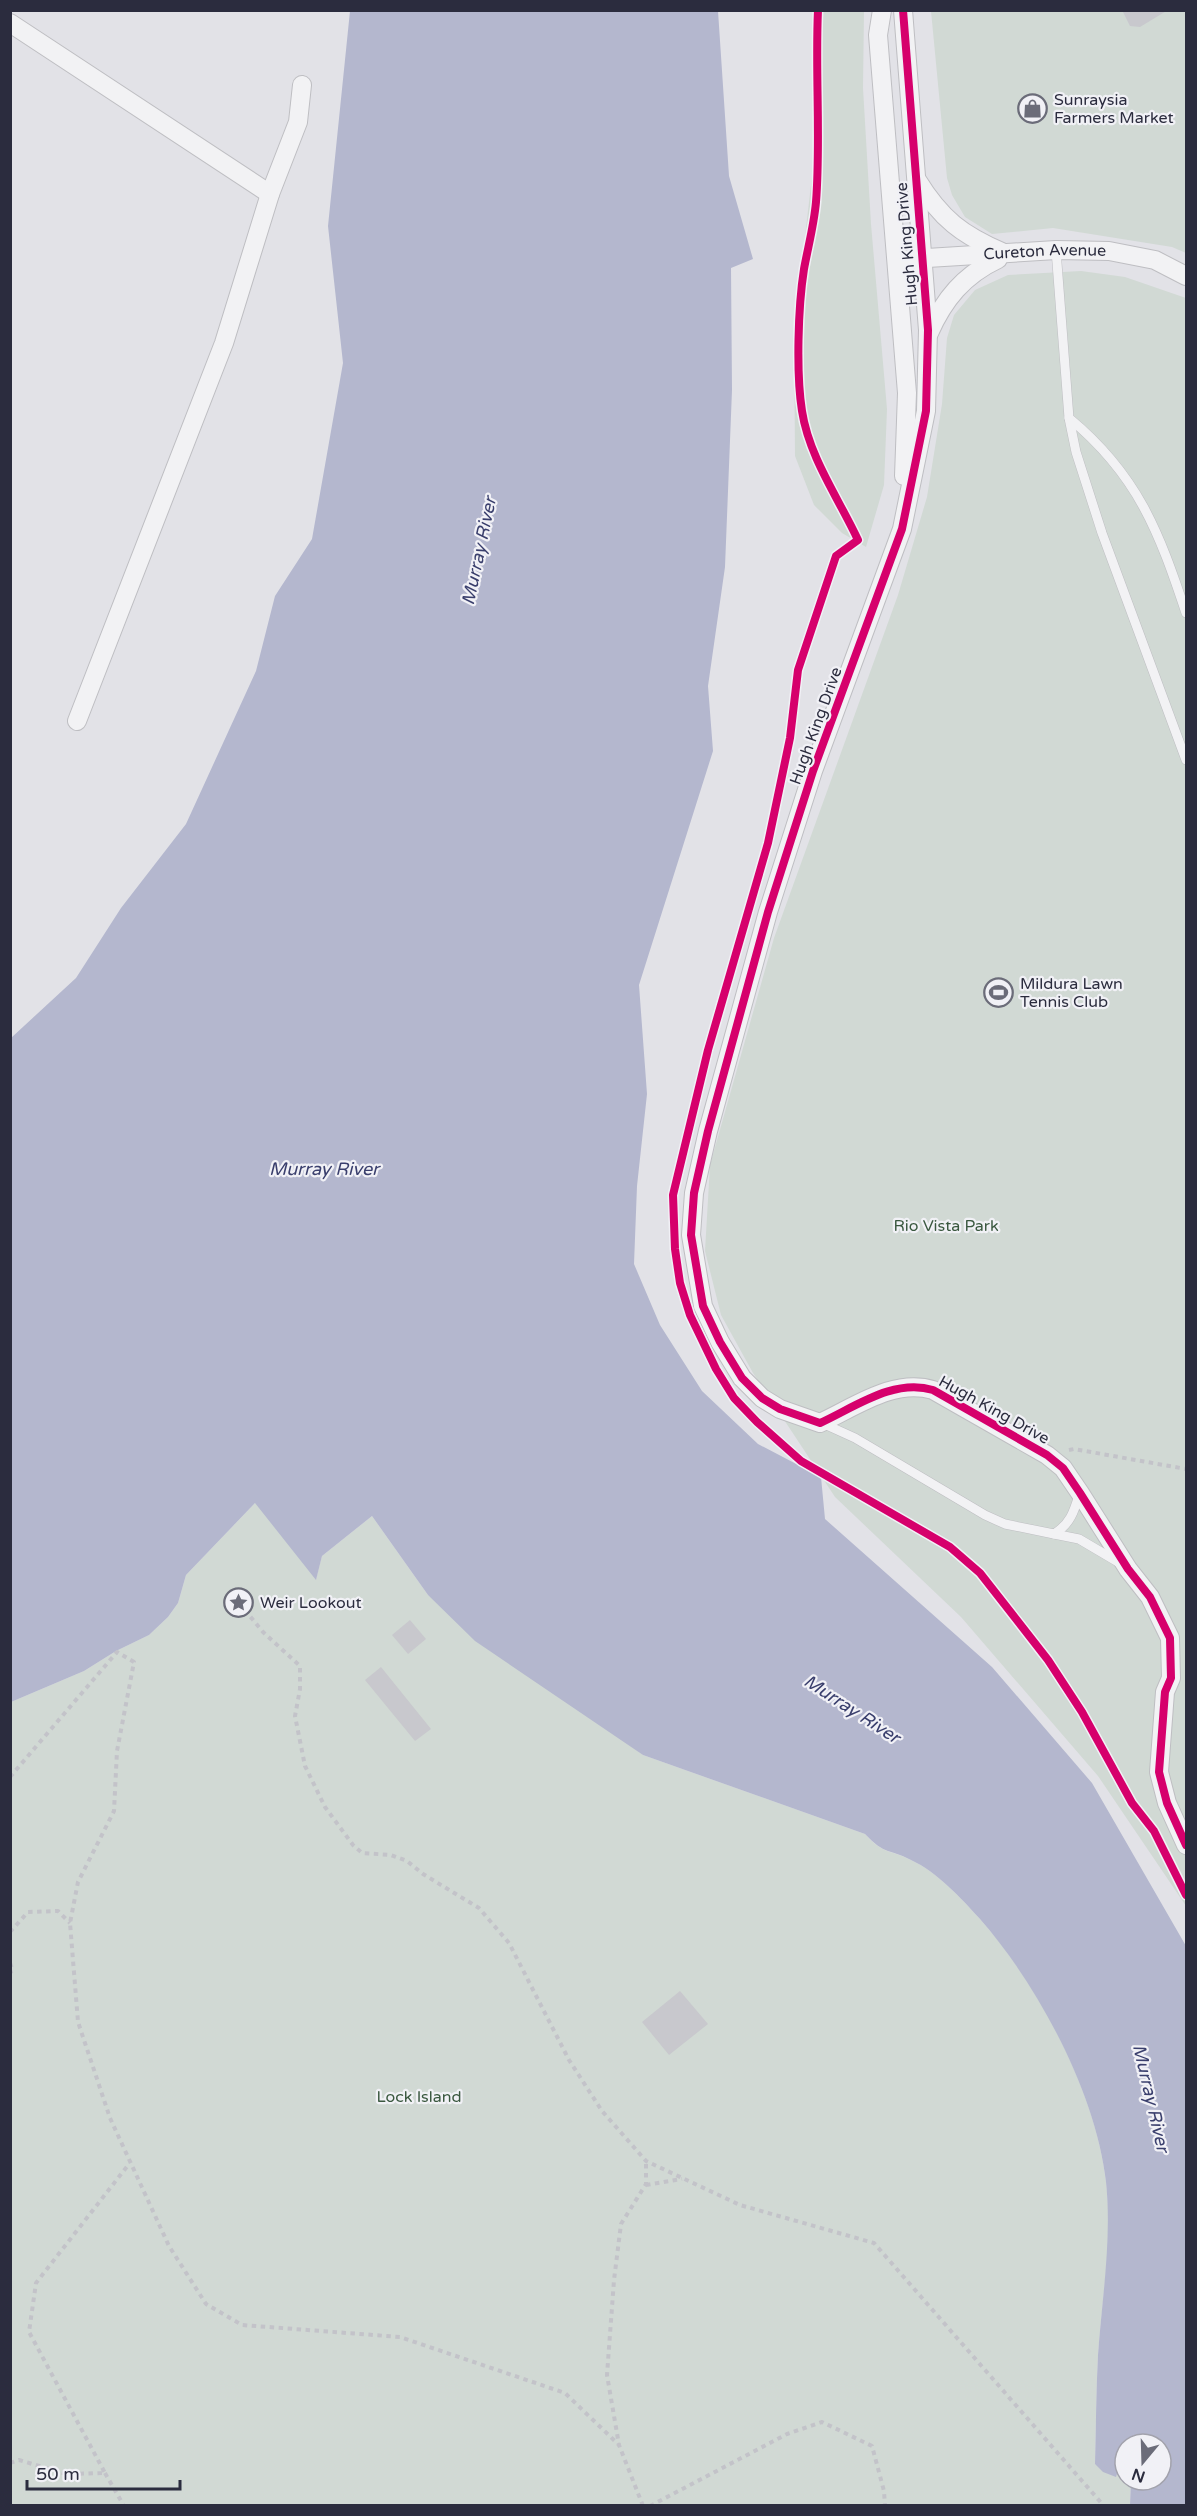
<svg xmlns="http://www.w3.org/2000/svg" width="1197" height="2516" font-family="'Varela Round',sans-serif">
  <style>
    .green { fill: #d1d9d4 }
    .water { fill: #b4b7ce }
    .building { fill: #c8c8cd }
    .lines { fill: none; stroke-linecap: round; stroke-linejoin: round }
    .lane-casing { stroke: #bebec2; stroke-width: 10 }
    .street-casing { stroke: #bebec2; stroke-width: 20 }
    .path { stroke: #c3c3c9; stroke-width: 4; stroke-dasharray: 4.5 4.5; stroke-linecap: butt }
    .lane { stroke: #f2f2f4; stroke-width: 9 }
    .street { stroke: #f2f2f4; stroke-width: 18 }
    .cycleway-casing { stroke: #f1f1f6; stroke-width: 11 }
    .cycleway { stroke: #d6006c; stroke-width: 8 }
    .labels { text-anchor: middle; dominant-baseline: central; stroke-width: 4.5; stroke-linejoin: round; paint-order: stroke }
    .poi-label { font-size: 16px; fill: #2b2c3e; stroke: #f1f1f6; text-anchor: start }
    .street-label { font-size: 16px; fill: #2b2c3e; stroke: #f1f1f6 }
    .park-label { font-size: 16px; fill: #3a583f; stroke: #f1f1f6 }
    .water-label { font-size: 18px; font-style: italic; fill: #3a3f6d; stroke: #f1f1f6 }
  </style>
  <rect width="100%" height="100%" fill="#e2e2e7"/>
  <g class="green">
    <path d="M813,11h51l-1,77 8,136 16,185 -3,76 -18,62 -24,-14 -28,-28 -19,-49 -1,-125 19,-163z"/>
    <path d="M931,11h255v242l-14,-6 -119,-19 -61,6 -27,-17 -13,-22 -5,-17z"/>
    <path d="M1081,271l44,6 61,21v1608l-88,-130 -137,-159 -126,-120 -82,-124 -32,-58 -16,-64 5,-86 64,-227 124,-343 29,-98 15,-93 5,-66 7,-23 21,-25 33,-15z"/>
    <path d="M256,1502l60,77 6,-23 50,-40 56,79 215,160 222,79c19,21 24,15 46,26 26,12 50,38 69,59 59,66 116,174 126,263 7,57 -4,116 -8,173 -2,36 -2,72 -3,109l21,12 1,-2h8v6h6l-1,25 -1119,1v-804l73,-31 32,-20 33,-16 19,-18 10,-14 8,-28z"/>
  </g>
  <path class="water" d="M350,11h368l11,165 24,83 -22,9 1,122 -7,177 -17,119 5,65 -74,234 8,109 -10,92 -3,78 26,61 42,66 56,53 63,33 4,42 167,148 100,116 94,163 -1,559h-55l1,-25h30v-36h-36v30h-8l-1,3 -13,-5 -8,-8c1,-36 1,-73 3,-109 4,-57 14,-116 8,-173 -10,-89 -68,-197 -126,-263 -19,-21 -43,-47 -69,-59 -23,-12 -25,-4 -46,-26l-222,-79 -168,-114 -47,-46 -56,-79 -50,40 -6,24 -61,-77 -69,72 -8,28 -10,14 -19,18 -33,16 -32,20 -73,31v-664l65,-60 45,-70 65,-84 70,-153 19,-75 37,-57 31,-176 -15,-137z"/>
  <g class="building">
    <path d="M1122,10h46l-28,17 -10,-1z"/>
    <path d="M410,1620l16,19 -18,15 -16,-19z"/>
    <path d="M381,1667l50,62 -16,12 -50,-61z"/>
    <path d="M680,1991l28,33 -39,31 -27,-33z"/>
  </g>
  <g class="lines">
    <defs>
      <g id="lane">
        <path d="M1056,250l13,168c69,57 90,114 117,195"/>
        <path d="M1069,418l7,34 26,81 84,227"/>
        <path d="M822,1423l33,15 130,77 20,9 49,10c16,-10 20,-22 25,-39"/>
        <path d="M1054,1534l25,5 39,23"/>
      </g>
      <g id="street">
        <path d="M882,10l-4,25 29,358 -3,83"/>
        <path d="M903,10l25,320 -2,81 -24,118 -89,242 -45,141 -60,219 -14,62 -3,42 12,71 17,36 22,36 20,20 18,11 40,14c35,-16 74,-45 113,-33l114,65 16,13 17,25 48,76 22,28 20,41 1,40 -6,14 -6,80 8,31 19,42"/>
        <path d="M10,23l260,171"/>
        <path d="M917,180c24,39 45,55 87,73"/>
        <path id="s1" d="M911,259l145,-9 53,1 46,9 31,16"/>
        <path d="M929,333c15,-34 35,-58 69,-74"/>
        <path d="M77,721l147,-378 46,-149 28,-72 4,-37"/>
      </g>
    </defs>
    <use href="#lane" class="lane-casing"/>
    <use href="#street" class="street-casing"/>
    <g class="path">
      <path d="M1069,1450l5,-1 112,20"/>
      <path d="M239,1603l24,29 37,34v23l-5,27 10,50 20,41 28,38 9,8 29,2 16,6 16,13 56,34 30,35 60,117 33,51 44,50 94,44 134,38 230,263"/>
      <path d="M10,1777l107,-125 17,10 -17,89 -3,60 -36,71 -8,41 8,99 32,96 59,128 37,58 36,21 158,12 165,56 54,52"/>
      <path d="M10,1932l18,-20 30,-1 12,12"/>
      <path d="M10,1963l3,8 -3,1"/>
      <path d="M646,2185l36,-6"/>
      <path d="M10,2463l9,-3 47,14 39,-1 -76,-141 7,-49 93,-119"/>
      <path d="M105,2473l19,33"/>
      <path d="M643,2506l-24,-61 -12,-70 7,-95 7,-56 25,-40v-23"/>
      <path d="M650,2506l137,-72 35,-12 50,24 12,45 1,15"/>
    </g>
    <use href="#lane" class="lane"/>
    <use href="#street" class="street"/>
    <defs>
      <g id="cycleway">
        <path d="M818,10c-3,64 3,129 -2,192 -2,23 -8,45 -12,67 -6,38 -8,104 -2,142 7,46 37,88 56,129l-22,16 -38,114 -8,68 -22,105 -60,207 -35,145 2,54 5,34 10,32 26,54 18,29 23,24 44,39 149,86 30,26 68,87 34,52 50,91 22,28 32,64"/>
        <path d="M903,10l25,320 -2,81 -24,118 -89,242 -45,141 -60,219 -14,62 -3,42 12,71 17,36 22,36 20,20 18,11 40,14c35,-16 74,-45 113,-33l114,65 16,13 17,25 48,76 22,28 20,41 1,40 -6,14 -6,80 8,31 19,42"/>
      </g>
    </defs>
    <use href="#cycleway" class="cycleway-casing"/>
    <use href="#cycleway" class="cycleway"/>
  </g>
  <defs>
    <symbol id="shop-ring" viewBox="-11 -11 22 22"><circle r="9.5" fill="#f1f1f6" stroke="#6b6c79" stroke-width="1.5"/><path d="M-5-2.5h2.3a2.7 3.5 0 0 1 5.4 0H5L5.5 6h-11ZM-1.5-2.5h3a1.5 2.3 0 0 0-3 0Z" fill="#6b6c79"/></symbol>
    <symbol id="stadium-ring" viewBox="-11 -11 22 22"><circle r="9.5" fill="#f1f1f6" stroke="#6b6c79" stroke-width="1.5"/><path d="M0-5a6.5 5 0 1 0 0 10a6.5 5 0 1 0 0-10ZM-3.5-1.8h7v3.6h-7Z" fill="#6b6c79"/></symbol>
    <symbol id="sight-ring" viewBox="-11 -11 22 22"><circle r="9.5" fill="#f1f1f6" stroke="#6b6c79" stroke-width="1.5"/><path d="M0-6L1.8-2.2L6-1.7L2.9 1.2L3.7 5.4L0 3.3L-3.7 5.4L-2.9 1.2L-6-1.7L-1.8-2.2Z" fill="#6b6c79"/></symbol>
  </defs>
  <g fill-rule="evenodd">
    <use href="#shop-ring" x="1016" y="92" width="33" height="33"/>
    <use href="#stadium-ring" x="982" y="976" width="33" height="33"/>
    <use href="#sight-ring" x="222" y="1586" width="33" height="33"/>
  </g>
  <g class="labels">
    <g class="poi-label">
      <text x="1054" y="100">Sunraysia<tspan x="1054" dy="18">Farmers Market</tspan></text>
      <text x="1020" y="984">Mildura Lawn<tspan x="1020" dy="18">Tennis Club</tspan></text>
      <text x="260" y="1603">Weir Lookout</text>
    </g>
    <g class="street-label">
      <text transform="translate(907 244) rotate(-95)">Hugh King Drive</text>
      <text stroke="none"><textPath href="#s1" startOffset="134">Cureton Avenue</textPath></text>
      <text transform="translate(816 726) rotate(-70)">Hugh King Drive</text>
      <text transform="translate(994 1410) rotate(29)">Hugh King Drive</text>
    </g>
    <g class="park-label">
      <text x="946" y="1226">Rio Vista Park</text>
      <text x="419" y="2097">Lock Island</text>
    </g>
    <g class="water-label">
      <text transform="translate(479 551) rotate(-78)">Murray River</text>
      <text x="324" y="1169">Murray River</text>
      <text transform="translate(852 1709) rotate(33)">Murray River</text>
      <text transform="translate(1151 2098) rotate(77)">Murray River</text>
    </g>
  </g>
  <rect width="1197" height="2516" fill="none" stroke="#2b2c3e" stroke-width="24"/>
  <g transform="translate(1143 2462) rotate(199)"><circle r="28" fill="#f1f1f6" stroke="#a2a2ac" stroke-width="1.5"/>
  <path d="M0-4.5L10 22L0 15L-10 22Z" fill="#6b6c79"/>
  <text y="-9" font-size="16" font-weight="bold" text-anchor="middle" fill="#2b2c3e">N</text>
  </g>
  <path d="M27 2480v9h153v-9" fill="none" stroke="#2b2c3e" stroke-width="3"/>
  <text x="36" y="2480" font-size="18" fill="#2b2c3e" stroke="#f1f1f6" stroke-width="4.5" paint-order="stroke">50 m</text>
</svg>
